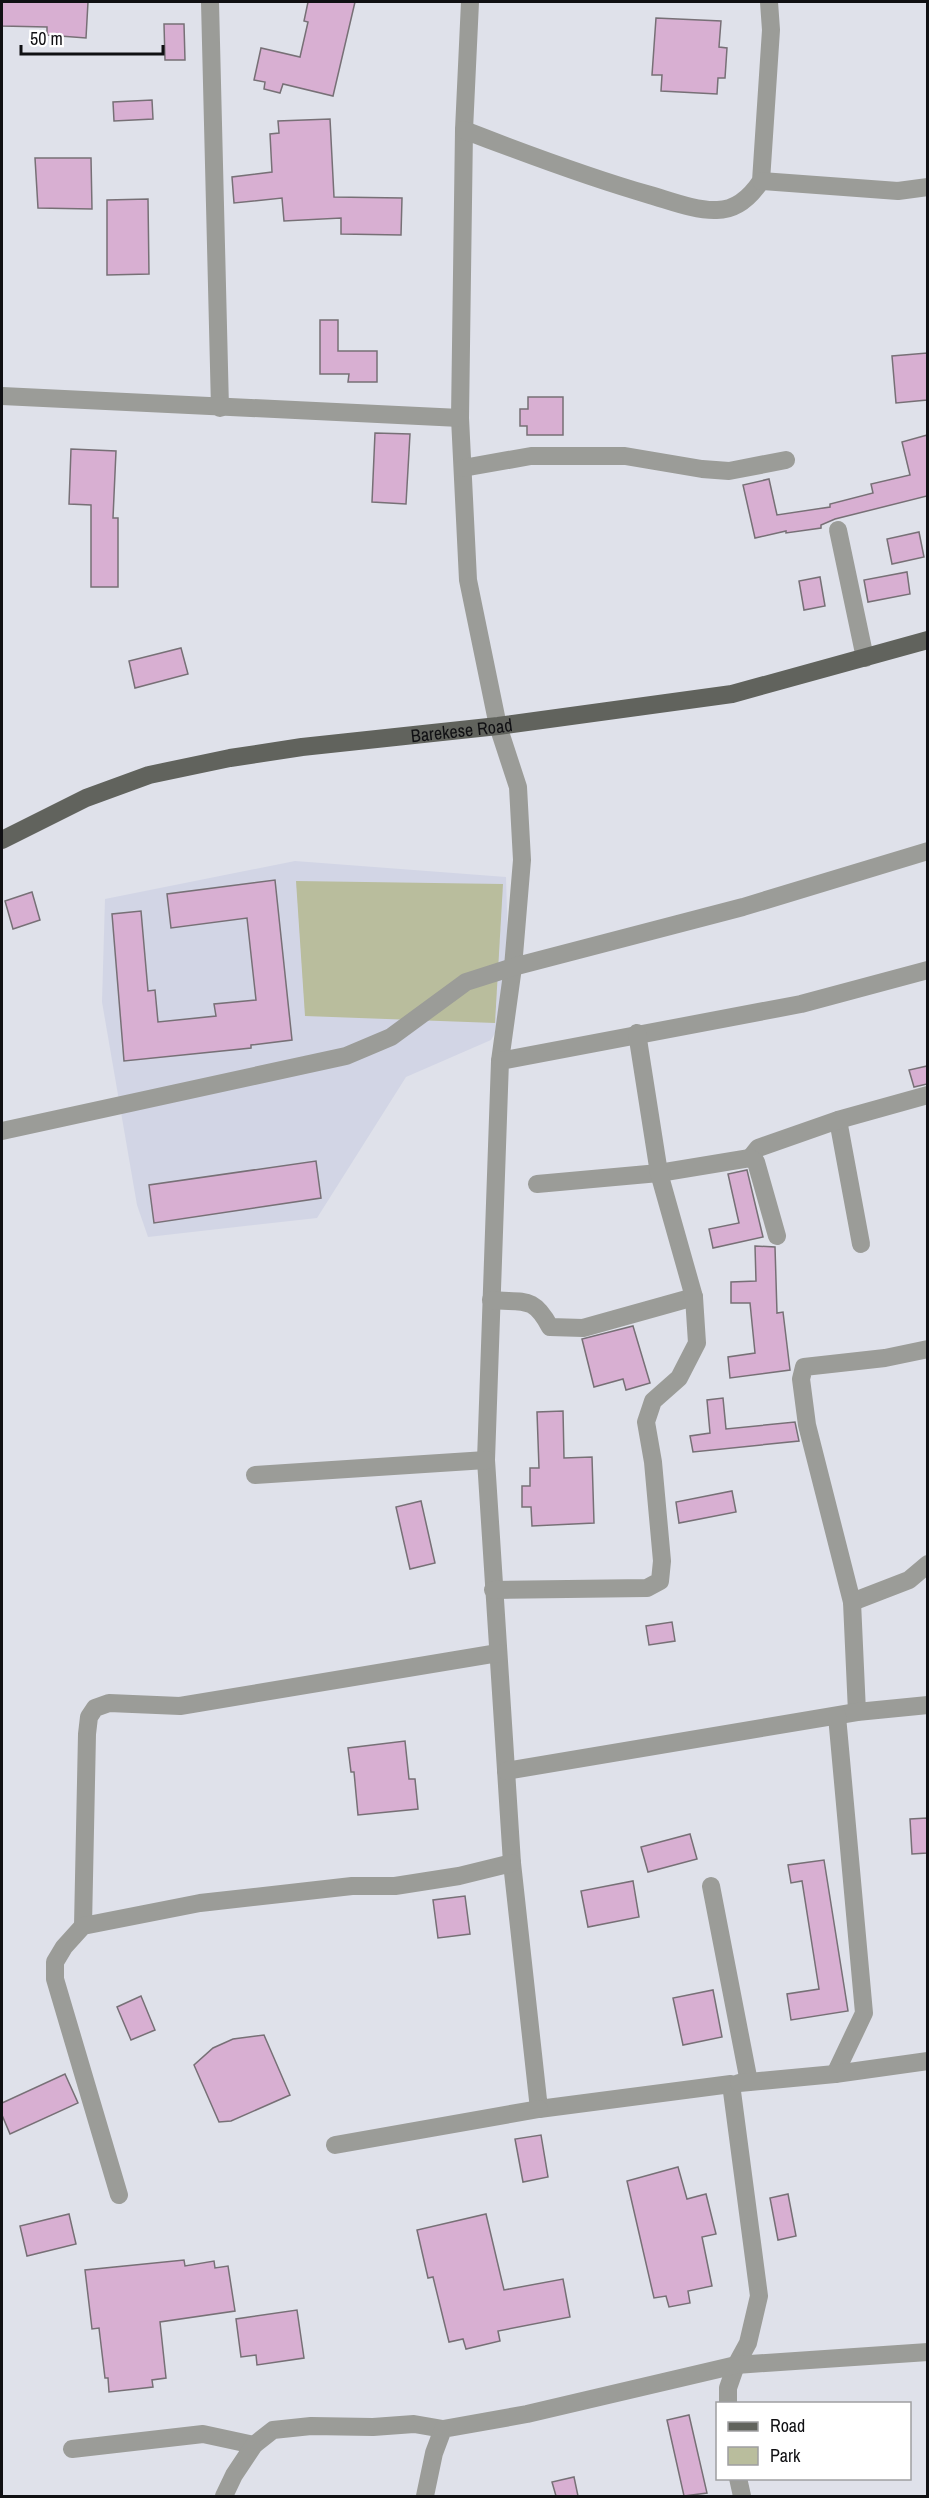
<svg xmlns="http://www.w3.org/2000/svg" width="929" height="2498" font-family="'Archivo Narrow',sans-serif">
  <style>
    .built { fill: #d2d5e5 }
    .green { fill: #b9bd9d }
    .building { fill: #d8afd2; stroke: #777076; stroke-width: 1.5 }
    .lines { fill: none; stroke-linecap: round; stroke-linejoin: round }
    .minor { stroke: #9b9c98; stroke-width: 18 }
    .major { stroke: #61635d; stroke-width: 18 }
    .labels { text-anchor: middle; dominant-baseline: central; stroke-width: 5; stroke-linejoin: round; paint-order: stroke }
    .street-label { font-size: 18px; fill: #101013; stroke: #fff }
  </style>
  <rect width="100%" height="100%" fill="#dfe1ea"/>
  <path class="built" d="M295,861l211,16 2,67 -13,89 -4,7 -85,37 -89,141 -169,19 -11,-32 -35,-203 3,-103z"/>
  <path class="green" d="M296,881l207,3 -8,139 -190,-7z"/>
  <g class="building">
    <path d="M2,2h86l-2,36 -39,-3v-8l-45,-1z"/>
    <path d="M308,2h47l-22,94 -50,-12 -3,9 -16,-4 1,-7 -11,-2 7,-32 39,9 8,-35 -4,-1z"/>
    <path d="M656,18l65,3 -2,26 8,1 -2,30h-7l-1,16 -56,-3 1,-16h-10z"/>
    <path d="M164,24h20l1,36h-20z"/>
    <path d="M152,100l1,19 -39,2 -1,-19z"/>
    <path d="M330,119l4,78 68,1 -1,37 -60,-1v-16l-57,3 -2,-23 -48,5 -2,-26 40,-5 -2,-38 9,-1 -1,-12z"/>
    <path d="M35,158h56l1,51 -54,-1z"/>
    <path d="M148,199l1,75 -42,1v-75z"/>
    <path d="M320,320h18v31h39v31h-29l1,-8h-29z"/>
    <path d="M927,353v47l-31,3 -4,-47z"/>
    <path d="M528,397h35v38h-36v-9h-7v-17h8z"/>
    <path d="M375,433l35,1 -4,70 -34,-2z"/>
    <path d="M927,435v61l-92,23 -14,6v3l-35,5v-2l-31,7 -12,-53 26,-6 8,36 53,-8v-3l43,-11 -2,-9 39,-9 -8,-33z"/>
    <path d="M71,449l45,2 -3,67h5v69h-27v-82l-22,-1z"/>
    <path d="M919,532l5,25 -32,7 -5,-25z"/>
    <path d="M907,572l3,22 -42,8 -4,-22z"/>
    <path d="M820,577l5,29 -21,4 -5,-29z"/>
    <path d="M181,648l7,26 -53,14 -6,-27z"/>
    <path d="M275,880l17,160 -41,5v3l-127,13 -12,-147 29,-3 7,80 7,-1 3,32 58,-6 -2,-12 42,-4 -9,-82 -76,10 -4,-34z"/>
    <path d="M32,892l8,28 -27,9 -8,-28z"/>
    <path d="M927,1066v18l-13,3 -5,-17z"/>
    <path d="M316,1161l5,37 -167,25 -5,-38z"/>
    <path d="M747,1170l16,67 -50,11 -4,-19 30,-6 -11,-49z"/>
    <path d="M755,1246l20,1 2,66 6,-1 7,58 -60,8 -2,-21 27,-4 -5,-50h-19v-21l25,-1z"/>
    <path d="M633,1326l17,57 -24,7 -3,-11 -29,8 -12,-48z"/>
    <path d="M723,1398l3,31 69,-7 4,19 -106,11 -3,-16 20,-3 -3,-33z"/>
    <path d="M563,1411l1,47 28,-1 2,66 -62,3 -1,-19h-9v-21h8v-18h9l-2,-56z"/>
    <path d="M732,1491l4,21 -57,11 -3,-21z"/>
    <path d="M421,1501l14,62 -25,6 -14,-62z"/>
    <path d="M672,1622l3,19 -26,4 -3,-19z"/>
    <path d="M405,1741l4,38h6l3,30 -60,6 -4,-43h-3l-3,-24z"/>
    <path d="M927,1818v35l-15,1 -2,-35z"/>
    <path d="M690,1834l7,25 -49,13 -7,-25z"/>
    <path d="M824,1860l24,151 -57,9 -4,-26 32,-5 -17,-108 -11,2 -3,-18z"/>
    <path d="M633,1881l6,36 -51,10 -7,-36z"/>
    <path d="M465,1896l5,38 -32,4 -5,-38z"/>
    <path d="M713,1990l9,47 -39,8 -10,-47z"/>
    <path d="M141,1996l14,34 -24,10 -14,-33z"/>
    <path d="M264,2035l26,60 -59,26 -12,1 -25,-57 19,-17 20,-9z"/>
    <path d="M65,2074l13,29 -68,31 -8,-19v-12z"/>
    <path d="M541,2135l7,42 -25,5 -8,-43z"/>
    <path d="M678,2167l9,32 19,-5 10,40 -14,3 10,49 -24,5 2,12 -21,4 -3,-11 -12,2 -27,-117z"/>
    <path d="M788,2194l8,42 -18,4 -8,-42z"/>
    <path d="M69,2214l7,30 -49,12 -7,-30z"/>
    <path d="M486,2214l18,76 59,-11 7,38 -72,14 2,10 -34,8 -3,-10 -14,3 -16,-65 -5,1 -11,-48z"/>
    <path d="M184,2260l1,6 29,-5 1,7 13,-2 7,45 -75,11 6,56 -14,2 1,7 -44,5 -1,-14h-3l-6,-50 -7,1 -7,-59z"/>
    <path d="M297,2310l7,48 -47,7 -1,-10 -15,2 -5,-38z"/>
    <path d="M689,2415l18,78 -23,3 -17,-76z"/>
    <path d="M574,2477l4,19h-22l-4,-14z"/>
  </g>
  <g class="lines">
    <g class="minor">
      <path d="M210,2l10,406"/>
      <path d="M470,2l-6,128 -4,288 8,162 30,146 20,61 4,73 -9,107 -13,94 -14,399 26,403 27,246 192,-25 28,212 -11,47 -12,22 -8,23v16"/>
      <path d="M464,130c62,24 123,47 186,65 21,6 46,16 67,15 20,0 34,-14 44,-29l10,-151 -2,-28"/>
      <path d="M761,181l137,10 30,-4"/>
      <path d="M2,396l458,22"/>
      <path d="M463,468l68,-12h94l77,13 27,2 57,-11"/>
      <path d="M838,530l27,128"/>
      <path d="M500,1061l301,-57 127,-34"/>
      <path d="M838,1120l23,124"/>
      <path d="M2,1131l344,-75 45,-19 75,-55 47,-15 230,-60 185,-56"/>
      <path d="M750,1158l8,-10 80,-28 90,-25"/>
      <path d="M537,1184l122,-11 91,-15 6,4 21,74"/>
      <path d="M491,1300c33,3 42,-5 59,27l33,1 111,-31"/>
      <path d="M255,1475l231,-15"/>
      <path d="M493,1590l154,-2 13,-7 2,-20 -9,-99 -7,-40 7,-21 26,-23 18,-35 -3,-46 -35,-124 -22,-140"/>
      <path d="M852,1602l57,-22 19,-16"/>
      <path d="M857,1712l-5,-110 -45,-177 -6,-46 3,-12 81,-9 43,-9"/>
      <path d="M506,1771l351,-59 71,-7"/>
      <path d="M711,1886l38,196"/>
      <path d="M83,1926l4,-192 2,-17 6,-9 14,-5 71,3 318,-53"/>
      <path d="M835,2074l29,-61 -27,-297"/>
      <path d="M739,2083l96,-9 93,-13"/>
      <path d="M335,2145l204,-36"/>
      <path d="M119,2195l-64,-216v-17l9,-15 19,-21 117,-23 152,-17h43l64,-10 53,-13"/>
      <path d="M72,2449l131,-15 51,11"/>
      <path d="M738,2478l4,18"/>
      <path d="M224,2496l10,-21 20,-30 19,-15 38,-4 62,1 41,-3 29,5"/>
      <path d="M425,2496l9,-43 9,-24 84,-15 209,-49 192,-13"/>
    </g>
    <path class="major" id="s1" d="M2,840l84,-42 63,-23 81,-17 72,-11 196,-21 234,-32 196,-54"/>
  </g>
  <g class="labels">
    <g class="street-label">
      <text stroke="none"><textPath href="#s1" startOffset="477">Barekese Road</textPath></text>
    </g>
  </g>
  <rect width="929" height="2498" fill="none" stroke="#101013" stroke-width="6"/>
  <rect x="716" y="2402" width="195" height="78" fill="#ffffff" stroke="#9f9fa1" stroke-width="1.5"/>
  <rect x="728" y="2422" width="30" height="9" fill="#61635d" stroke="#9f9fa1" stroke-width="1.5"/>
  <text x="770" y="2432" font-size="18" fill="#101013">Road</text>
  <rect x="728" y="2447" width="30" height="18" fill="#b9bd9d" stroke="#9f9fa1" stroke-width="1.5"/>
  <text x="770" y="2462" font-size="18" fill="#101013">Park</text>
  <path d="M21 45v9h142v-9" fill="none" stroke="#101013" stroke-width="3"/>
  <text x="30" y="45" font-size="18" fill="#101013" stroke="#ffffff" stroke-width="4.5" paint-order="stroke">50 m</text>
</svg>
